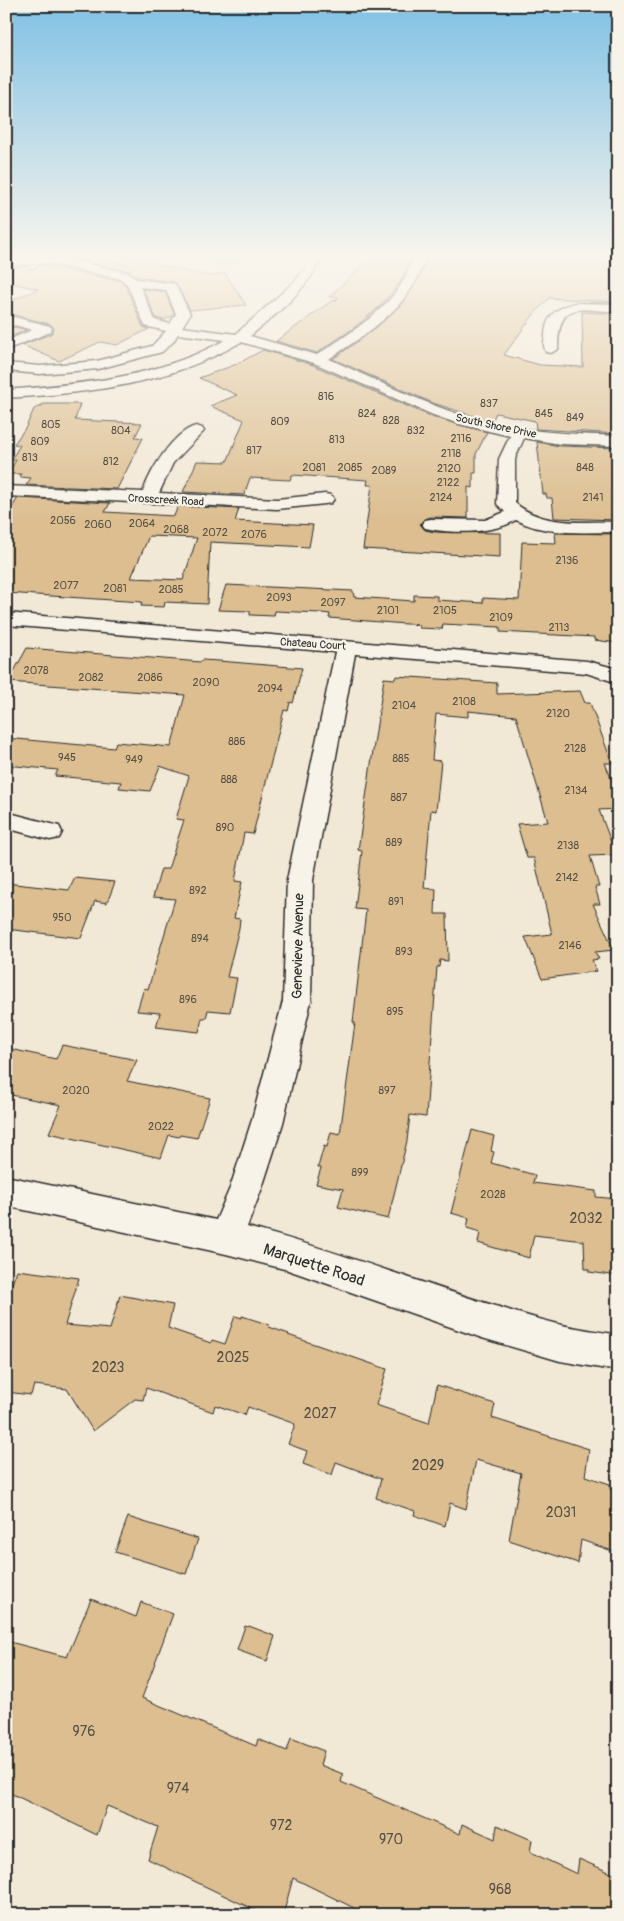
<svg xmlns="http://www.w3.org/2000/svg" width="624" height="1921" font-family="Pangolin,sans-serif">
  <style>
    .water { fill: #84d4df; stroke: #609097 }
    .building { fill: #dcbe90; stroke: #2b2b2b; fill-rule: evenodd }
    .lines { fill: none; stroke-linecap: round; stroke-linejoin: round }
    .minor-casing { stroke: #2b2b2b; stroke-width: 3 }
    .minor { fill: #f7f3e8; fill-rule: evenodd }
    .labels { text-anchor: middle; dominant-baseline: central; stroke-width: 4.5; stroke-linejoin: round; paint-order: stroke }
    .number-label { font-size: 11px; fill: #575044 }
    .far-street-label { font-size: 11px; fill: #2b2b2b; stroke: #f7f3e8 }
    .street-label { font-size: 14px; fill: #2b2b2b; stroke: #f7f3e8 }
    .near-number-label { font-size: 14px; fill: #575044 }
    .near-street-label { font-size: 16px; fill: #2b2b2b; stroke: #f7f3e8 }
  </style>
  <rect width="100%" height="100%" fill="#f2e8d6"/>
  <filter id="ink" filterUnits="userSpaceOnUse"><feTurbulence type="fractalNoise" baseFrequency=".02" numOctaves="2"/><feDisplacementMap in="SourceGraphic" scale="10" xChannelSelector="R" yChannelSelector="G"/><feConvolveMatrix kernelMatrix="1 2 1 2 8 2 1 2 1" color-interpolation-filters="sRGB"/></filter>
  <g filter="url(#ink)">
    <path class="water" d="M201,254h56c-25,8 -33,19 -58,2z"/>
    <g class="building">
      <path d="M76,254l52,11 -4,-11h30l1,3h3l4,9 48,10 15,-3 21,32 -56,5 -15,-28 -38,-5 -8,-6 -68,-15z"/>
      <path d="M375,254h37l-5,15 -8,15 -20,23 -24,20 -38,26 -41,-12 57,-41 3,1 2,-4h-9z"/>
      <path d="M428,254h67l118,13 -2,4 7,2v29l-69,-4 -15,16 -30,41 36,10 43,2 -1,-55 36,2v120l-82,-5 -1,-8 -39,-8 -4,8 -6,-1 -53,-17 -100,-44 42,-30 28,-26 19,-31z"/>
      <path d="M41,265l79,16 5,4 18,42 6,2 -32,16 -17,-3 -41,19 -37,-16 29,-11 3,-6 -4,-4 -36,-9 -8,2v-14l32,-14 -32,-7v-14l23,-2 1,4z"/>
      <path d="M143,289l22,3 9,22 -1,2 -9,4 -8,-2z"/>
      <path d="M15,327l11,3 -20,9v-9z"/>
      <path d="M263,350l50,15 119,52 55,15 -11,22v19h-3v15l-5,-1v31l-37,-1 -7,2 -4,5 5,6 10,2 65,1v24l-137,-8 9,-64h-5l1,-5 -76,-5 -2,5 -40,-2 -6,17 -61,-3 14,-31 30,1 17,-42 -34,-14 27,-11 -38,-17 38,-14z"/>
      <path d="M42,404h38l-5,16 67,3 -7,14 8,1 -26,51 -91,-4 5,-7 -11,-1 1,-3h-13l8,-14h-5l9,-15 -6,-1 12,-17 8,-18 8,-3z"/>
      <path d="M537,442l23,4 58,2v72l-64,-2 -2,-20h-5l-1,-4h-3z"/>
      <path d="M18,498l92,5 -5,9 69,4 4,-10 61,3 -4,12 78,4 -4,22 -99,-5 -3,62 -42,-2 -1,5 -23,-1 1,-4 -136,-9v-76zM149,536l48,2 -14,42 -52,-2z"/>
      <path d="M555,533l63,1v109l-24,-3v-3l-94,-5v-5l-57,-3 -1,5 -23,-1v-3l-90,-7 1,-4 -9,-1 -46,-2 -1,5 -24,-1v-4l-32,-1 8,-25 127,6 1,6 60,4v-6l23,1v4l46,3v-5l36,2 3,-58 34,1z"/>
      <path d="M27,648l174,14 1,-2 17,1 83,7 -9,35 -3,-1 -2,9 -4,-1 -31,124 -9,-1 -9,48 7,1 -8,36 6,1 -1,9 -12,49 10,1 -7,34 -22,-2 -2,8h-4l-3,14 -43,-5 4,-14 -23,-2 7,-23 4,1 27,-90 -22,-2 8,-28h7l16,-49 -8,-1 13,-43 -29,-10 -10,25 -31,-3 2,-6 -66,-6 3,-6 -52,-5v-27l108,10 2,-6 55,5 14,-52 -177,-13z"/>
      <path d="M396,676l101,7v11l83,-3 5,12h5l22,60h-7l13,33v13l-19,1 17,45 -26,1 9,31h-4l5,17h-7l21,46 -19,2 4,7 -7,1 5,11 -55,8 -17,-42 27,-3 -18,-76h-7l-10,-34 31,-2 -32,-106 -48,-5v6l-32,-3 -4,46 9,1 -5,50 -5,-1 -7,78 12,1 -1,25h12l1,47 -8,-1 -1,7h-2l-11,150 -16,-2 -3,26 -19,78 -50,-12 5,-18 -27,-5 5,-16 -3,-1 6,-21 3,1 4,-15 9,2 15,-111 -2,-1 13,-112 -11,-1 7,-58 -4,-1 26,-172 11,1z"/>
      <path d="M75,878l40,4 -8,21 -12,-2 -14,37 -75,-9v-46l63,7z"/>
      <path d="M62,1045l75,15 -10,21 83,17 -13,40 -17,-3 -1,2 -10,-2 -8,23 -112,-25 12,-28 -55,-11v-46l50,11z"/>
      <path d="M472,1130l22,6 -3,15 3,1 -3,11 44,12 -2,8 63,8v6l22,2v77l-29,-4v-3h-4l-1,-28 -50,-6 -5,23 -51,-15 2,-11 -13,-4 2,-10 -18,-5z"/>
      <path d="M17,1270l62,8 -14,47 45,4 10,-34 53,10 -5,23 43,15 1,-3 13,4 10,-28 7,2v-2l28,9 -1,2 20,7 -1,1 99,34 -11,36 53,18 8,-38 58,19 -3,14 97,31 -4,27 25,8v5l8,1v63l-37,-13 -3,23 -69,-23 12,-67 -45,-13 -10,49 -16,-6 -5,23 -31,-11 1,-4 -39,-13 5,-19 -45,-17 -4,13 -29,-11 4,-13 -19,-7 7,-20 -47,-17 -3,8 -30,-10 -2,7 -67,-24 -3,12 -8,-1 -42,32 -26,-42 -33,-4 -3,10 -25,-3v-92z"/>
      <path d="M128,1517l70,22 -12,35 -71,-22z"/>
      <path d="M91,1599l45,18 5,-15 32,12 -31,84 114,48 2,-7 29,12 4,-13 33,13 -4,14 23,9 -2,8 119,52 2,-10 33,15 2,-14 35,15 -2,12 47,22 2,-15 39,17v39h-265l1,-7 -61,-30 -10,37h-18l-117,-56 10,-32 -51,-21 -10,29 -91,-44v-150l61,16z"/>
      <path d="M245,1626l3,1 1,-1 26,10 -8,25 -30,-11z"/>
    </g>
    <g class="lines">
      <defs>
        <g id="minor">
          <path d="M311,254h12c-12,32 -47,61 -73,82l67,19c33,-22 74,-46 91,-83 3,-6 4,-12 6,-18h12c-10,49 -58,79 -97,105 45,20 91,43 138,58 49,15 100,17 151,19v10l-58,-2 -36,-6 -9,21v44c28,24 67,18 103,19v10c-34,0 -71,4 -102,-12 -23,14 -66,14 -91,8l-3,-4 3,-4 6,-1 54,1 20,-8 -8,-8 2,-45 11,-23 -51,-12 -26,-9 -119,-52 -73,-21c-74,43 -151,51 -235,56v-8c76,-6 151,-12 219,-50l-47,-6 -5,8 -11,10 -64,17 -58,5 -34,-3v-8l34,3 57,-5 55,-15 14,-15 -21,-5 -18,-42 -6,-5 -75,-16 -40,3v-8l40,-3 83,18 7,6 39,5 15,30 -8,13 54,7 58,-52 10,-12zM140,287l26,3 10,24 -6,10 -15,-4z"/>
          <path d="M552,254h37l29,2v8l-60,-6z"/>
          <path d="M575,303l43,1v8c-39,-2 -60,-13 -60,37l-7,4 -5,-1c-3,-5 -2,-10 -1,-16 1,-21 11,-28 30,-33z"/>
          <path d="M14,317l36,9 2,3 -2,3 -44,18v-9l26,-11 -17,-5 -9,3v-9z"/>
          <path d="M196,426l6,2 2,3 -31,32 -14,30 118,6 48,-5 6,1 3,4 -3,4 -6,1 -48,5 -271,-13v-10l137,6c7,-21 30,-60 53,-66z"/>
          <path d="M6,613l581,48 31,8v14l-32,-10 -231,-19 -42,226 -2,121 -28,122 -21,65 -15,39c105,27 206,70 311,97 19,5 40,7 60,11v36l-58,-10 -78,-23 -194,-68 -62,-16 -220,-48v-30l210,44 14,-32 21,-65 32,-122 4,-121 48,-228 -329,-27z"/>
          <path d="M6,812l53,14 3,6 -3,6 -9,2 -44,-12z"/>
        </g>
      </defs>
      <use href="#minor" class="minor-casing"/>
      <use href="#minor" class="minor"/>
    </g>
  </g>
  <linearGradient id="sky" x2="0" y2="1"><stop stop-color="#80c1e4"/><stop offset="0.49" stop-color="#f9f5ed"/><stop offset="1" stop-color="#f9f5ed" stop-opacity="0"/></linearGradient>
  <rect width="624" height="523" fill="url(#sky)"/>
  <g class="labels">
    <g class="number-label">
      <text x="326" y="396">816</text>
      <text x="489" y="403">837</text>
      <text x="367" y="413">824</text>
      <text x="544" y="413">845</text>
      <text x="575" y="417">849</text>
      <text x="391" y="420">828</text>
      <text x="280" y="421">809</text>
      <text x="51" y="424">805</text>
      <text x="121" y="430">804</text>
      <text x="416" y="430">832</text>
      <text x="461" y="438">2116</text>
      <text x="337" y="439">813</text>
      <text x="40" y="441">809</text>
      <text x="254" y="450">817</text>
      <text x="451" y="453">2118</text>
      <text x="30" y="457">813</text>
      <text x="111" y="461">812</text>
      <text x="314" y="467">2081</text>
      <text x="350" y="467">2085</text>
      <text x="585" y="467">848</text>
      <text x="449" y="468">2120</text>
      <text x="384" y="470">2089</text>
      <text x="448" y="482">2122</text>
      <text x="441" y="497">2124</text>
      <text x="593" y="497">2141</text>
      <text x="63" y="520">2056</text>
      <text x="142" y="523">2064</text>
      <text x="98" y="524">2060</text>
      <text x="176" y="529">2068</text>
      <text x="215" y="532">2072</text>
      <text x="254" y="534">2076</text>
      <text x="567" y="560">2136</text>
      <text x="66" y="585">2077</text>
      <text x="115" y="588">2081</text>
      <text x="171" y="589">2085</text>
      <text x="279" y="597">2093</text>
      <text x="333" y="602">2097</text>
      <text x="388" y="610">2101</text>
      <text x="445" y="610">2105</text>
      <text x="501" y="617">2109</text>
      <text x="559" y="627">2113</text>
      <text x="36" y="670">2078</text>
      <text x="91" y="677">2082</text>
      <text x="150" y="677">2086</text>
      <text x="206" y="682">2090</text>
      <text x="270" y="688">2094</text>
      <text x="464" y="701">2108</text>
      <text x="404" y="705">2104</text>
      <text x="558" y="713">2120</text>
      <text x="237" y="741">886</text>
      <text x="575" y="748">2128</text>
      <text x="67" y="757">945</text>
      <text x="401" y="758">885</text>
      <text x="134" y="759">949</text>
      <text x="229" y="779">888</text>
      <text x="576" y="790">2134</text>
      <text x="399" y="797">887</text>
      <text x="225" y="827">890</text>
      <text x="394" y="842">889</text>
      <text x="568" y="845">2138</text>
      <text x="567" y="877">2142</text>
      <text x="198" y="890">892</text>
      <text x="396" y="901">891</text>
      <text x="62" y="917">950</text>
      <text x="200" y="938">894</text>
      <text x="570" y="945">2146</text>
      <text x="404" y="951">893</text>
      <text x="188" y="999">896</text>
      <text x="395" y="1011">895</text>
      <text x="76" y="1090">2020</text>
      <text x="387" y="1090">897</text>
      <text x="161" y="1126">2022</text>
      <text x="360" y="1172">899</text>
      <text x="493" y="1194">2028</text>
    </g>
    <g class="far-street-label">
      <text transform="translate(496 426) rotate(12)">South Shore Drive</text>
      <text transform="translate(166 500) rotate(3)">Crosscreek Road</text>
      <text transform="translate(313 644) rotate(4)">Chateau Court</text>
    </g>
    <g class="street-label">
      <text transform="translate(298 946) rotate(-89)">Genevieve Avenue</text>
    </g>
    <g class="near-number-label">
      <text x="586" y="1218">2032</text>
      <text x="233" y="1357">2025</text>
      <text x="108" y="1367">2023</text>
      <text x="320" y="1413">2027</text>
      <text x="428" y="1465">2029</text>
      <text x="561" y="1512">2031</text>
      <text x="84" y="1731">976</text>
      <text x="178" y="1788">974</text>
      <text x="281" y="1825">972</text>
      <text x="391" y="1839">970</text>
      <text x="500" y="1889">968</text>
    </g>
    <g class="near-street-label">
      <text transform="translate(314 1265) rotate(18)">Marquette Road</text>
    </g>
  </g>
  <rect width="624" height="1921" fill="none" stroke="#f7f3e8" stroke-width="25"/>
  <rect x="12" y="12" width="599" height="1896" fill="none" stroke="#2b2b2b" stroke-width="2" filter="url(#ink)"/>
</svg>
